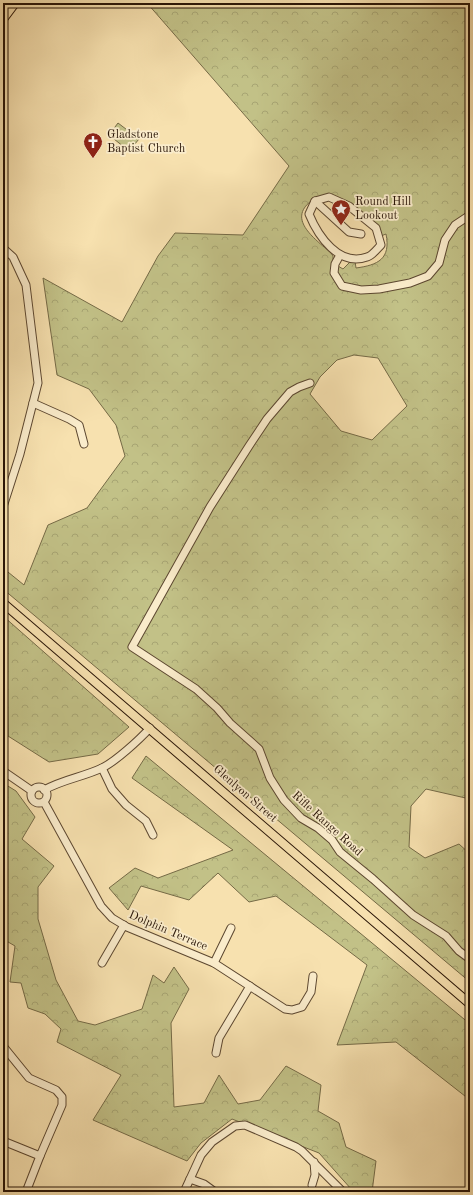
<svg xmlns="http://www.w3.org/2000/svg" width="473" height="1195" font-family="'Old Standard TT',serif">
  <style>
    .green { fill: #c2c187; stroke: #756a46 }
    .forest { fill: url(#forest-crowns); stroke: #756a46; fill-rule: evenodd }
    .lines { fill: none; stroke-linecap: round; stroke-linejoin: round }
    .minor-casing { stroke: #5c4730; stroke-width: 9 }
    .major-casing { stroke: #281406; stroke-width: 10 }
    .minor { stroke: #faeccb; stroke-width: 7 }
    .major { stroke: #f7e1af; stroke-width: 8 }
    .labels { text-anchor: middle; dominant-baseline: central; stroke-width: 3.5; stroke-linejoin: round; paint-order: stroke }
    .poi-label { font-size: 12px; fill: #281406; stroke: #faeccb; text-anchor: start }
    .street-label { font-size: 12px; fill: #281406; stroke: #faeccb }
  </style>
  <defs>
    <pattern id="forest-crowns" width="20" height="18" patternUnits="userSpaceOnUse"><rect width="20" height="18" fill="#c2c187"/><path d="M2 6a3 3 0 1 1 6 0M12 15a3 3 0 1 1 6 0" fill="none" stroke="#a7a573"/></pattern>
  </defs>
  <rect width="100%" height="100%" fill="#f7e1af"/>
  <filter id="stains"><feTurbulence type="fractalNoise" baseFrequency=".005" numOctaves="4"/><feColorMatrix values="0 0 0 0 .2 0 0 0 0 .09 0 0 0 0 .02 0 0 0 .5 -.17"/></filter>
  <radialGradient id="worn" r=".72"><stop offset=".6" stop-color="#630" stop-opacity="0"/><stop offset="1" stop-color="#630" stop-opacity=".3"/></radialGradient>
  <path class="green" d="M118,123l21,16 -10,12 -20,-16z"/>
  <g class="forest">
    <path d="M147,3h323v796l-44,-10 -15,17 -2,41 16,11 34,-14 11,10v128l-467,-393v-21l21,17 24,-60 39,-17 38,-52 -9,-31 -27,-36 -32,-14 -14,-97 79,44 36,-66 17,-23 68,2 46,-69zM314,199l33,2 34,35 5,-2c5,25 -8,31 -30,34l-1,-7 -5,1 -7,7 -10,-6v-7l-2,-3c-17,-15 -46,-35 -17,-54zM354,355l24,3 29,48 -35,34 -31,-9 -31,-37 10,-17 17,-17z"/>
    <path d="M3,616l126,111 -31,27 -49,8 -41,-26 -1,-71 -4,-4z"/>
    <path d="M146,756l324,268v76l-74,-58 -59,3 30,-80 -91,-69 -27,6 -31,-29 -29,27 -48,-14 -13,24 -19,-22 26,-20 23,10 75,-28 -101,-72z"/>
    <path d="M3,783l13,8 19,26 -13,22 32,27 -16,21v32l18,61 22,41 17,4 47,-16 11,-34 11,8 10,-16 15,22 -18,34 3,84 30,-4 15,-28 19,29 22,-4 26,-34 35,19 -3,26 21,12 7,24 30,14 -4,31 -20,-2 -33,-37 -87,-34 -31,24 -14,18 -94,-41 28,-45 -64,-33 4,-13 -16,-15 -17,-6 -7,-25 -11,-1 5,-36 -12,-7v-36l2,-8 -2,-27z"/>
  </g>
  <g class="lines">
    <defs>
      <g id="minor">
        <path d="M329,197l20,9 27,22 5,17c-4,4 -9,11 -14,12 -28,10 -49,-21 -58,-43l6,-13z"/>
        <path d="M315,201l34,31 12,2"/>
        <path d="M3,248l10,9 13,28 12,98 -18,71 -17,53"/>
        <path d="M340,255l-5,9 -1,9 8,13 19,4 18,-1 31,-6 18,-7 11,-13 6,-23 10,-15 15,-10"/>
        <path d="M310,383l-11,4 -9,5 -23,27 -18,27 -39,61 -78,140 64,42 21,19 13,15 29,26 11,29 14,22 17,18 17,10 14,12 8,12 33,27 40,36 33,21 13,15 11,8"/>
        <path d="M33,403l36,16 10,6 5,19"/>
        <path d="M102,768l10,21 14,16 20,16 7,14"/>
        <path d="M3,771l29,20"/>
        <circle cx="39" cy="795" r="8"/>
        <path d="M44,790c20,-11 39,-13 58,-22 14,-7 37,-28 48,-40"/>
        <path d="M44,802l57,104 11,12 15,9 87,36 71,46 7,1 10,-3 9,-15 2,-16"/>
        <path d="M102,963l22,-38"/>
        <path d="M214,963l17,-35"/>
        <path d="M3,1046l26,32 27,12 6,7v8l-22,51 -14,36"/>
        <path d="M216,1053l3,-15 31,-52"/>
        <path d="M3,1141l37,15"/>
        <path d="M190,1179l11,-24 11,-13 23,-16 10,-1 51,22 6,4 41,41"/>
        <path d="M312,1185l3,-10 -1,-13"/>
        <path d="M184,1192l6,-13 14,5 11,8"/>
      </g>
      <g id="major">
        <path d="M3,8l3,-5"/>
        <path d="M3,19l12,-16"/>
        <path d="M3,603l467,401"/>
      </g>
    </defs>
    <use href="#minor" class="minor-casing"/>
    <use href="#major" class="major-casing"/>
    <use href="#minor" class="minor"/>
    <use href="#major" class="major"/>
  </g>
  <defs>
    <symbol id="church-pin" viewBox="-11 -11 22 30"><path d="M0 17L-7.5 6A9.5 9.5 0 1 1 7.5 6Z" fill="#8f2418" stroke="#faeccb"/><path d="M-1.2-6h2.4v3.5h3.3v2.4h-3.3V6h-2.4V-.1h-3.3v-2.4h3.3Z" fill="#fff"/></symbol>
    <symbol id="sight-pin" viewBox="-11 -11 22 30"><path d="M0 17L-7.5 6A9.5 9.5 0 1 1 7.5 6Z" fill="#8f2418" stroke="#faeccb"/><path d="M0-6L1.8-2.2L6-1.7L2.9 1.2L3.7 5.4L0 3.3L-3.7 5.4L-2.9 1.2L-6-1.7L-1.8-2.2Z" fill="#fff"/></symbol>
  </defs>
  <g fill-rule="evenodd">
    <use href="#church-pin" x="82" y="131" width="22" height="30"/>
    <use href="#sight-pin" x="330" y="198" width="22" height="30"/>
  </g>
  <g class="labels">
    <g class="poi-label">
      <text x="107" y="135">Gladstone<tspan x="107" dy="14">Baptist Church</tspan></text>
      <text x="355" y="202">Round Hill<tspan x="355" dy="14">Lookout</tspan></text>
    </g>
    <g class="street-label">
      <text transform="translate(245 794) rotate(41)">Glenlyon Street</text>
      <text transform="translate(327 824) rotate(42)">Rifle Range Road</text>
      <text transform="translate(168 931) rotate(23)">Dolphin Terrace</text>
    </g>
  </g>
  <rect width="473" height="1195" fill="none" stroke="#f7e1af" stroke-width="16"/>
  <rect x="4" y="4" width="465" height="1187" fill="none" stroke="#281406" stroke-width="2"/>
  <rect x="8" y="8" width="457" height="1179" fill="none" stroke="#281406"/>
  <rect width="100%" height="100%" filter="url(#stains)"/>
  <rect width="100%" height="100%" fill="url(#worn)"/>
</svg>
